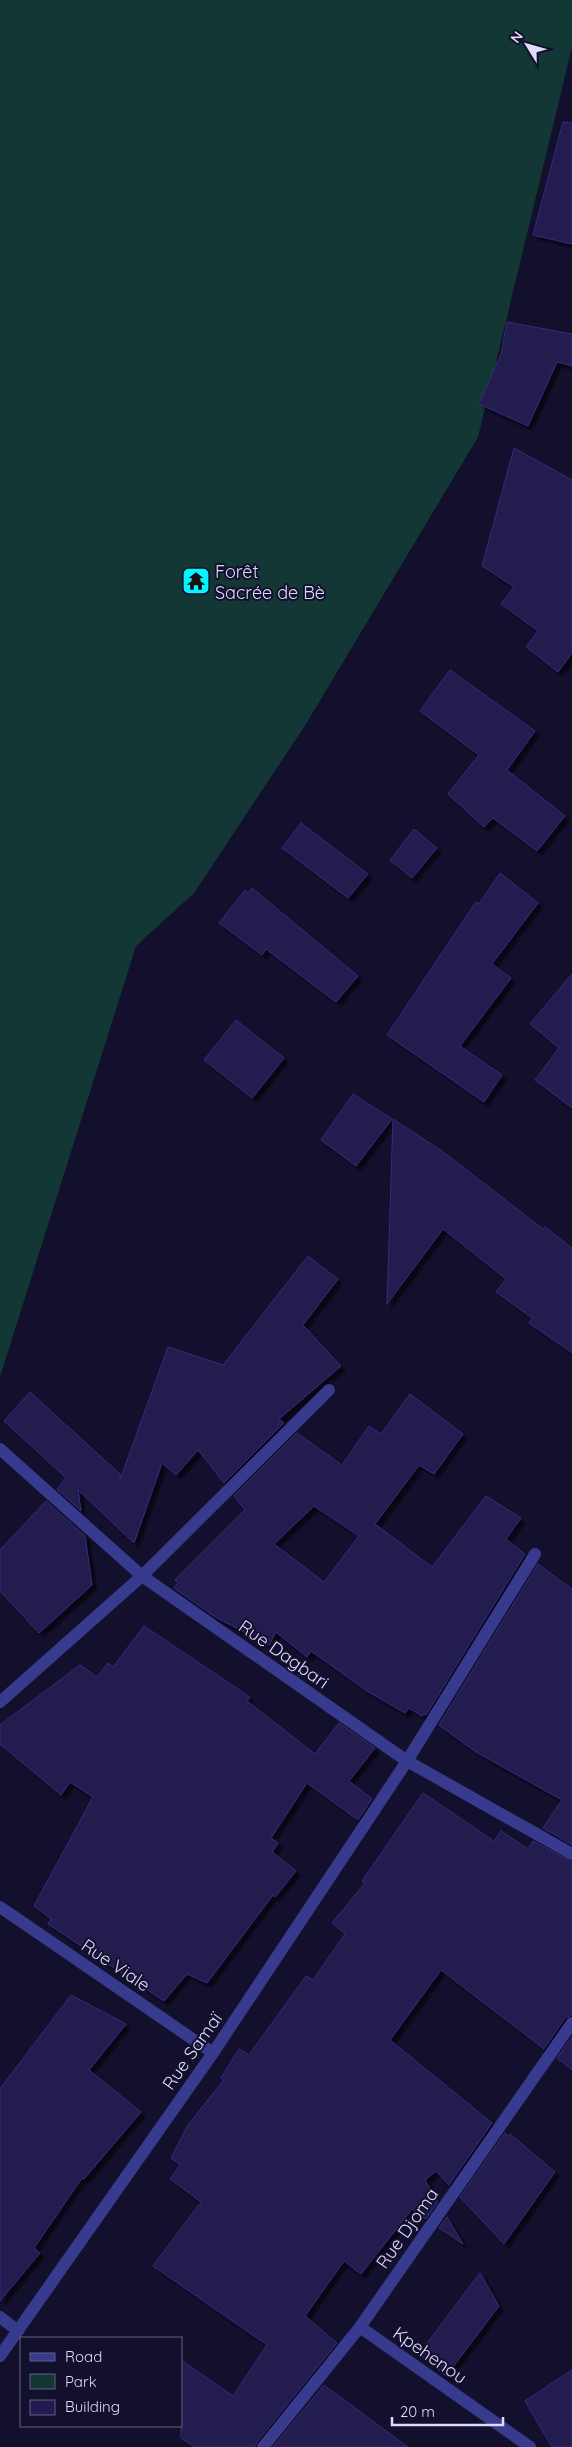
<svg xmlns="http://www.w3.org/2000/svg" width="572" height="2447" font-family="Quicksand,sans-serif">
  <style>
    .green { fill: #123734 }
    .building { fill: #221b4f; stroke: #372b7c; fill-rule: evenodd; filter: url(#shadow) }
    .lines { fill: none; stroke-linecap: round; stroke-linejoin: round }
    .minor { stroke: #383a8e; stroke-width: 12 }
    .labels { text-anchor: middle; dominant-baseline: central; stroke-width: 4; stroke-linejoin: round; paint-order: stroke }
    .poi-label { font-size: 18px; fill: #dedbff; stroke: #13102d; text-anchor: start }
    .street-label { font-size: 18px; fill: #dedbff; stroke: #13102d }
  </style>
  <defs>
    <filter id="shadow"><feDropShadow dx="4.5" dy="4.5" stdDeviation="1" flood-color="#0009"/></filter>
  </defs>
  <rect width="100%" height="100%" fill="#13102d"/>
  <path class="green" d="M0,0h572v47l-94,390 -172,287 -112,169 -58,53 -136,431z"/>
  <g class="building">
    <path d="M563,122l9,1v121l-39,-9z"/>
    <path d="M507,322l65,12v32l-15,-4 -29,64 -49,-22 22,-50z"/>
    <path d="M514,448l58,32v173l-14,19 -32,-25 12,-16 -37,-27 13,-17 -32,-21z"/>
    <path d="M450,670l85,61 -28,39 58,46 -28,35 -44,-33 -9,9 -36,-33 31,-39 -59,-44z"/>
    <path d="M301,823l67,51 -20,24 -66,-50z"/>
    <path d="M414,829l23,19 -25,30 -22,-18z"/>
    <path d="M500,873l38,30 -46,61 19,14 -51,68 42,29 -18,27 -97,-67 89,-133 3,2z"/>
    <path d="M252,888l106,88 -22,26 -70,-53 -4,6 -43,-32 26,-33 3,3z"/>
    <path d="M572,974v134l-37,-28 24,-32 -29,-24z"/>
    <path d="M236,1020l48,38 -32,40 -48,-38z"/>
    <path d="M353,1094l39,25 -36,47 -35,-26z"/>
    <path d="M393,1119l49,32 101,78 2,-2 27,21v105l-43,-30 3,-5 -36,-26 10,-13 -63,-50 -56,75z"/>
    <path d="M308,1256l30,23 -35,46 38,41 -62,53 5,4 -60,60 -26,-33 -22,25 -14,-12 -28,80 -56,-53 3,21 -24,-22 9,-11 -62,-57 26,-29 90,82v6l48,-133 55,18z"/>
    <path d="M410,1394l53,40 -29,40 -15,-9 -44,59 57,43 54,-71 35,22 -15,21 19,15 -99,161 -2,-1 -2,2 -13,-8 -4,5 -38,-22 -56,-40 -4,6 -31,-25 -7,13 -54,-28 -41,-29 4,-5 -3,-3 70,-70 -11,-14 63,-63 45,32 27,-39 12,8zM314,1506l45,30 -35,46 -50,-38z"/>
    <path d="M46,1501l39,35 7,49 -53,48 -39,-42v-41z"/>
    <path d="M538,1564l34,25v256l-29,-17 19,-28 -86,-48 -37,-27z"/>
    <path d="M144,1626l106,71 -3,4 68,53 24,-31 36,25 -26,33 23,18 -14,21 -51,-37 -36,55 7,5 -6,9 24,19 -21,26 -2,-2 -66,88 -20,-9 -23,27 -116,-77 3,-5 -17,-13 59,-109 -23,-15 -9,13 -61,-51v-19l80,-60 17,12 11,-14 5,4z"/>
    <path d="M423,1793l71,48 7,-10 27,18 5,-8 39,21v153l-7,3 -21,31 -103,-79 -51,70 102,83 -43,62 -13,-14 -11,9 13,22 -12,17 -14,-10 -51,65 -17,-13 -39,55 32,27 -80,99 -2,5h-61l-13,-9v-78l52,36 34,-51 -114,-79 48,-64 -31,-23 10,-14 -9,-7 17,-33 36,-45 -3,-2 18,-29 10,6 57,-79 7,4 32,-46 -13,-11 33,-40 -3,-2z"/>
    <path d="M71,1995l55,29 -37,46 52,42 -57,67 -2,-1 -48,70 6,5 -40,48v-212z"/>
    <path d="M572,2037v33l-15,-12z"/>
    <path d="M505,2133l3,3 2,-2 45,38 -51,72 -44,-47z"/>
    <path d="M447,2217l16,27 -24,-16z"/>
    <path d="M480,2273l19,33 -53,70 -27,-22z"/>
    <path d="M572,2370v77h-20l-27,-46z"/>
    <path d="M324,2385l84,62h-135z"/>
  </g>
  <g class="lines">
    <g class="minor">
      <path d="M0,1449l142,127 265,185 165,93"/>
      <path d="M0,1702l142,-126 187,-186"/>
      <path d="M0,1907l213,146"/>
      <path d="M0,2317l18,14"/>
      <path d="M360,2327l170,120"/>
      <path d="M0,2356l213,-303 194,-292 128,-207"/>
      <path d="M263,2447l97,-120 212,-304"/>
    </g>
  </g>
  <defs>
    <symbol id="temple-square" viewBox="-11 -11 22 22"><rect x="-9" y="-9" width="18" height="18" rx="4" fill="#07f4ff" stroke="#13102d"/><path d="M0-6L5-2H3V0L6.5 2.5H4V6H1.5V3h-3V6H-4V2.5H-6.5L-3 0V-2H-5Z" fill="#111"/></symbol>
  </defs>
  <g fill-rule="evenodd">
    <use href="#temple-square" x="180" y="565" width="32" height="32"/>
  </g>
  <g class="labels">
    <g class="poi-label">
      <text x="215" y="571">Forêt<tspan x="215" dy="21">Sacrée de Bè</tspan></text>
    </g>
    <g class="street-label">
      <text transform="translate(284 1654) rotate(35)">Rue Dagbari</text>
      <text transform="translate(116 1965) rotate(34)">Rue Viale</text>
      <text transform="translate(192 2051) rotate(-55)">Rue Samaï</text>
      <text transform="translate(407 2228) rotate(-55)">Rue Djoma</text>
      <text transform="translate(430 2355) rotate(35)">Kpehenou</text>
    </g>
  </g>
  <rect x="20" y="2337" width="162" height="90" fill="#13102d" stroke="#646181"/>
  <rect x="30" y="2353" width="25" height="8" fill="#383a8e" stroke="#646181"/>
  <text x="65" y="2362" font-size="15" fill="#dedbff">Road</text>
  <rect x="30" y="2374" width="25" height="15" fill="#123734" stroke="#646181"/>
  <text x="65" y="2387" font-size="15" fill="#dedbff">Park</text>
  <rect x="30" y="2400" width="25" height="15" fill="#221b4f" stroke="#646181"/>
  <text x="65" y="2412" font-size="15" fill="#dedbff">Building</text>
  <g transform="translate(527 45) rotate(307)" stroke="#13102d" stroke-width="4" paint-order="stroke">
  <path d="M0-4L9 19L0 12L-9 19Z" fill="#dedbff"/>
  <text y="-8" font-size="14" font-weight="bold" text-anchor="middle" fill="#dedbff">N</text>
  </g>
  <path d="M392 2417v8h111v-8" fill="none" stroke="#dedbff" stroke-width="2.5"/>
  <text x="400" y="2417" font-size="15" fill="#dedbff" stroke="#13102d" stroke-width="4" paint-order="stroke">20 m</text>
</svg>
